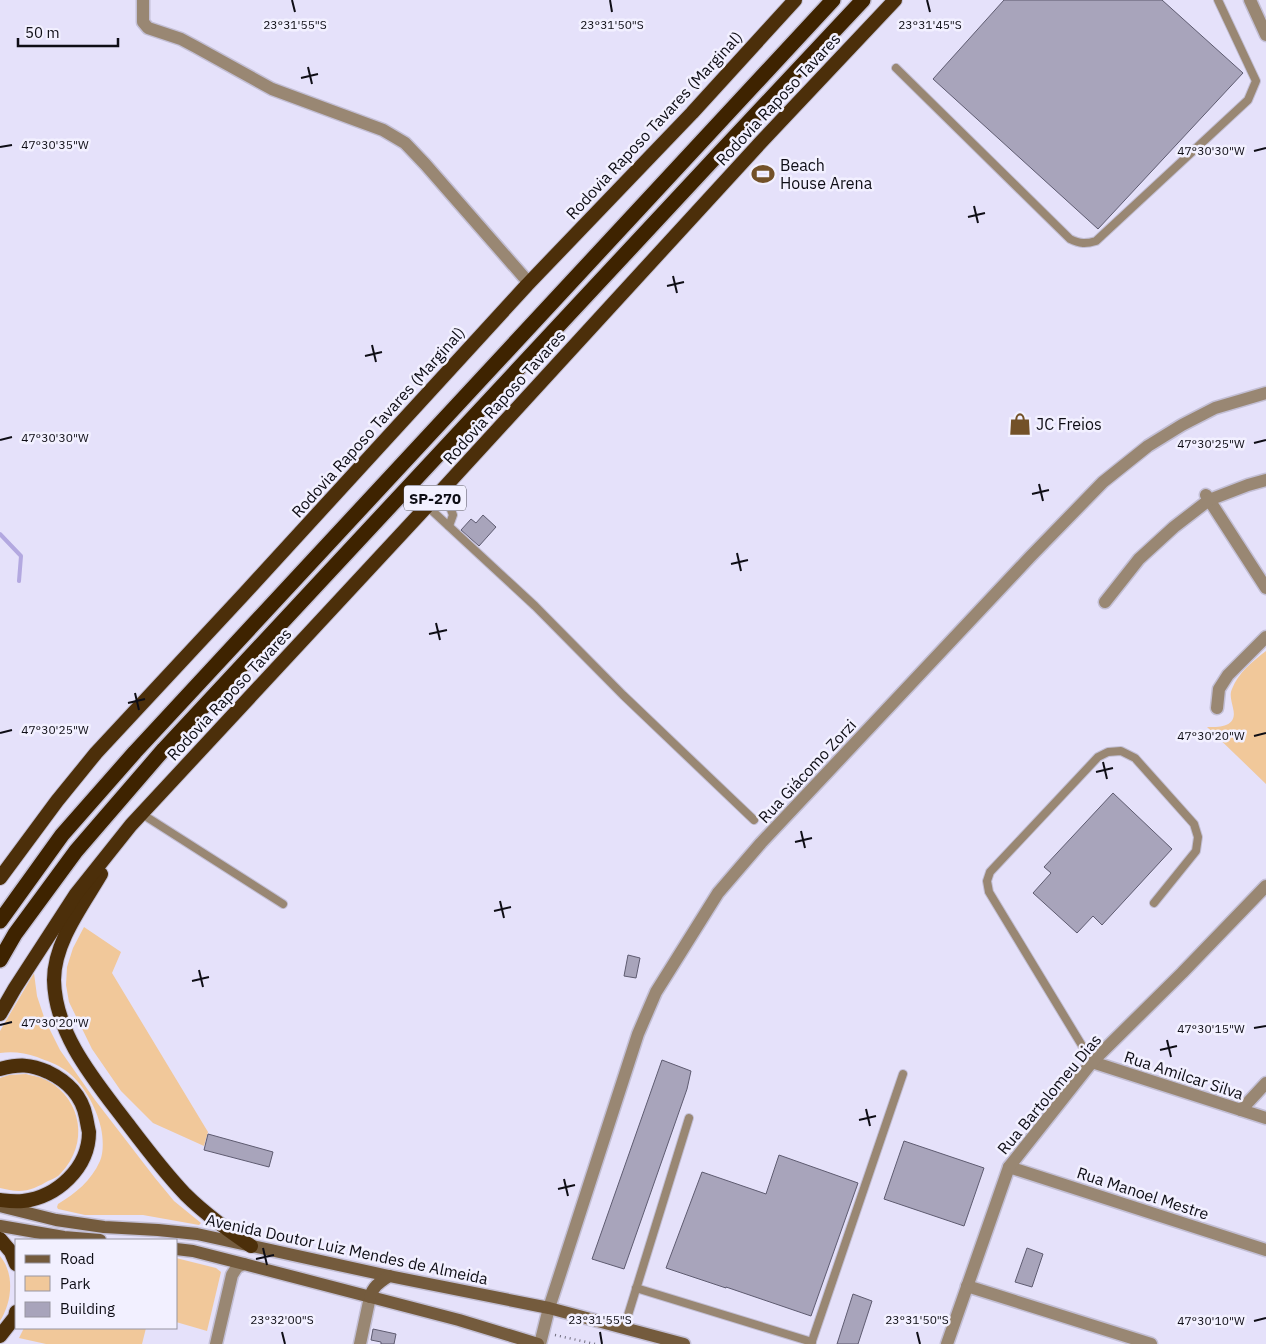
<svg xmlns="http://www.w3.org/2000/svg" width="1266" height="1344" font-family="'IBM Plex Sans',sans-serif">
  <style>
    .green { fill: #f1c89a }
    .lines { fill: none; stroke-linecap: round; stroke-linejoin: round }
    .stream { stroke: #b3a8e0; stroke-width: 4 }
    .building { fill: #a8a4bb; stroke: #5e5b70 }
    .service-casing { stroke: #c3bfd5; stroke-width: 10 }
    .minor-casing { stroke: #c3bfd5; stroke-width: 15 }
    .secondary-casing { stroke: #c3bfd5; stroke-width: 15 }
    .trunk-casing { stroke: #c3bfd5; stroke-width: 16 }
    .motorway-casing { stroke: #c3bfd5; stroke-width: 18 }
    .path { stroke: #706e7e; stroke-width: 2.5; stroke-dasharray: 1 4; stroke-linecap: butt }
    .service { stroke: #998773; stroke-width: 8 }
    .minor { stroke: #998773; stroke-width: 12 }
    .secondary { stroke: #745b3d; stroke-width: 12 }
    .trunk { stroke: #4c2f0a; stroke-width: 14 }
    .motorway { stroke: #3e2300; stroke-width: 15 }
    .ticks { fill: none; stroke: #0e0d15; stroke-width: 2 }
    .labels { text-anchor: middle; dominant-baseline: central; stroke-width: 5; stroke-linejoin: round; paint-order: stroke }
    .shield { fill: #f2f0ff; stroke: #52515b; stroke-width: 1 }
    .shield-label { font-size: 15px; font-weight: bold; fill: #0e0d15 }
    .street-label { font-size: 16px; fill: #0e0d15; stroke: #f2f0ff }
    .poi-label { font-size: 16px; fill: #0e0d15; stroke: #f2f0ff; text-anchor: start }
    .ticks-label { font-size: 12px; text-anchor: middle; fill: #0e0d15; stroke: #f2f0ff; stroke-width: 5; stroke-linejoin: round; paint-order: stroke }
  </style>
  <rect width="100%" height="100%" fill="#e5e1fa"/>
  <g class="green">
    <path d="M1266,651v133l-59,-57c13,0 31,0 26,-19 -1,-6 -4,-13 -1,-19 6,-16 21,-28 34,-38z"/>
    <path d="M84,927l37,25 -9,21 96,159 -4,14 -51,-23 -32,-32 -29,-42 -23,-47 -3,-17 1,-18 6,-19z"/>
    <path d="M34,973l3,23 8,24 15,30 35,50 60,78 19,23 27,22 -2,2 -56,-10h-58l-27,-6 -1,-2 1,-3c18,-11 33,-23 42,-43 4,-9 3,-24 1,-33 -5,-22 -18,-45 -36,-58 -8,-6 -18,-9 -28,-13 -12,-4 -24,-6 -37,-4v-22z"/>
    <path d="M26,1074c7,2 16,3 22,7 34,19 41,63 13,92 -3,4 -8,6 -13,8 -8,5 -19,10 -29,10 -6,0 -13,-2 -19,-3v-110l9,-3z"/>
    <path d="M0,1256c15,18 12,46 0,65z"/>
    <path d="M176,1258l40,10 5,4 -14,59 -31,-9z"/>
    <path d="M24,1328h122l-4,16h-96l-27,-6z"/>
  </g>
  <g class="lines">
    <path class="stream" d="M0,534l21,22 -2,25"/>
  </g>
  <g class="building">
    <path d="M1004,0h158l81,73 -145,156 -165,-150z"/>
    <path d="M483,515l13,12 -17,19 -18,-16 10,-11 5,4z"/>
    <path d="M1113,793l59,56 -70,76 -9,-9 -16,17 -44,-40 18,-20 -7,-6z"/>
    <path d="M628,955l12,3 -4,20 -12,-2z"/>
    <path d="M662,1060l29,11 -4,18 -63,180 -32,-10z"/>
    <path d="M208,1134l65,18 -4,15 -65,-17z"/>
    <path d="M904,1141l80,27 -20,58 -80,-27z"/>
    <path d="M779,1155l79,28 -47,133 -85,-29v1l-60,-20 36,-96 64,22z"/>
    <path d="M1027,1248l16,6 -11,33 -17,-5z"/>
    <path d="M853,1294l19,7 -14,43h-21z"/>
    <path d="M373,1329l23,5 -2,10h-13v-2l-10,-2z"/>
  </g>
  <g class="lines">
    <defs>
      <g id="service">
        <path d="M896,68l174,171c10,5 16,5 26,2l152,-141 8,-19 -38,-81"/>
        <path d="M443,489l10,26 -4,11"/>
        <path d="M427,506l108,100 88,89 131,125"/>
        <path d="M142,814l141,90"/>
        <path d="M1092,1062l-103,-170 -2,-11 3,-9 108,-115 10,-5 13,-1 14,7 59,66 4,13 -2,14 -42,52"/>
        <path d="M636,1288l176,54"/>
        <path d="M624,1328l65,-210"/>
        <path d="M811,1344l92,-270"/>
      </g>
      <g id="minor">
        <path d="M143,0v22l5,6 33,11 15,8 76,42 111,41 22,13 20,21 104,119"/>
        <path d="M1250,0l16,35"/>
        <path d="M1206,495l60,93"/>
        <path d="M1105,602l34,-43 35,-32 35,-27 39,-15 18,-5"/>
        <path d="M1217,708l2,-19 9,-14 38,-38"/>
        <path d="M1092,1062l174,56"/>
        <path d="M1241,1110l25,-27"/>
        <path d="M1009,1167l257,83"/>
        <path d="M967,1286l184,58"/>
        <path d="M216,1344l16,-69 5,-8 7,-3"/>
        <path d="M360,1344l10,-47"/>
        <path d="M540,1344l9,-36 89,-274 18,-42 62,-99 43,-50 269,-286 73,-75 45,-36 34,-21 33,-17 51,-15"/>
        <path d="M947,1344l62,-177 83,-105 90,-89 84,-87"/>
      </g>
      <g id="secondary">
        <path d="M0,1206l56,14 48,7 54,3 39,4 192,42 160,32 135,36"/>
        <path d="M0,1226l64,11 36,3"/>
        <path d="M176,1249l17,2 51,13 215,56 79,24"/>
        <path d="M370,1297c3,-11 10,-15 19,-21"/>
      </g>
      <g id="trunk">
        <path d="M101,874c-18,31 -47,68 -47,106 1,55 42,102 73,143 19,25 37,49 58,71 20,20 43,36 66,52"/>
        <path d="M0,878l57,-77 39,-48 148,-159 283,-309 165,-172 103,-113"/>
        <path d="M0,1014l15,-26 61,-94 55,-69 312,-336 319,-348 133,-141"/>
        <path d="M0,1069c19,-5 30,-5 48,3 19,9 34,24 38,45 1,5 2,11 3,15 0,36 -32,65 -66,69 -8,1 -15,0 -23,-1"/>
        <path d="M0,1239l11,13 5,12"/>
        <path d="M0,1336l15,-19 1,-5"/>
      </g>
      <g id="motorway">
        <path d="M0,921l62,-86 73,-83 698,-752"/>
        <path d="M0,960l15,-26 61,-83 88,-102 547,-587 152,-162"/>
      </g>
    </defs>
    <use href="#service" class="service-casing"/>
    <use href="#minor" class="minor-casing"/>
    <use href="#secondary" class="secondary-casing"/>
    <use href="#trunk" class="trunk-casing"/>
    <use href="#motorway" class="motorway-casing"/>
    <path class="path" d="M555,1335l40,9"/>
    <use href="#service" class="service"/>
    <use href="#minor" class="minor"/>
    <use href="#secondary" class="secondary"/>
    <use href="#trunk" class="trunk"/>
    <use href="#motorway" class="motorway"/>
  </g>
  <path class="ticks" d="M292,0l3,12M610,0l2,12M927,0l3,12M308,67l4,17M301,78l17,-4M0,147l12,-2M1254,151l12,-3M974,206l4,17M968,217l17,-4M673,276l4,17M667,286l17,-4M372,345l4,17M365,356l17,-4M0,440l12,-3M1254,443l12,-3M1039,484l4,17M1032,494l17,-4M737,553l4,18M731,564l17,-4M436,623l4,17M429,634l18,-4M135,693l4,17M128,703l17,-4M0,733l12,-3M1254,736l12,-3M1103,762l4,17M1096,772l17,-4M801,831l4,17M795,842l17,-4M500,901l4,17M494,911l17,-4M199,970l4,17M192,981l17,-4M0,1025l12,-3M1254,1028l12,-2M1167,1040l4,17M1160,1050l17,-4M866,1109l4,17M859,1120l17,-4M564,1179l4,17M558,1189l17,-4M263,1248l4,17M256,1259l18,-4M1254,1321l12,-3M282,1332l3,12M600,1332l2,12M917,1332l3,12"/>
  <defs>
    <symbol id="stadium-bare" viewBox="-9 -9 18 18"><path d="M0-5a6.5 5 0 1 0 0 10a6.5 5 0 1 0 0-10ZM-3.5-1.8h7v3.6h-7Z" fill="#735128" stroke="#f2f0ff" stroke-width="2.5" paint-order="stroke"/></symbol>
    <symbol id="shop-bare" viewBox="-9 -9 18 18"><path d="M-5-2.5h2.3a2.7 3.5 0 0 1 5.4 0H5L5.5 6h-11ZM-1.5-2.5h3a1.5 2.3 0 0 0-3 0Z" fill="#735128" stroke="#f2f0ff" stroke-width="2.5" paint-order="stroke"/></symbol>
  </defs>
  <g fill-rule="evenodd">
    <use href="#stadium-bare" x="747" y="158" width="32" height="32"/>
    <use href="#shop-bare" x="1004" y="408" width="32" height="32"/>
  </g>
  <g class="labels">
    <rect class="shield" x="404" y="485.5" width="62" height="25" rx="4"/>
    <g class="shield-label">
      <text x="435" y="498">SP-270</text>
    </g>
    <g class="street-label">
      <text transform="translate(778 99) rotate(-47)">Rodovia Raposo Tavares</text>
      <text transform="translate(654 125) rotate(-47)">Rodovia Raposo Tavares (Marginal)</text>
      <text transform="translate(504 397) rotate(-48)">Rodovia Raposo Tavares</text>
      <text transform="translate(378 422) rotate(-48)">Rodovia Raposo Tavares (Marginal)</text>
      <text transform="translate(229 694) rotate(-47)">Rodovia Raposo Tavares</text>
      <text transform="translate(807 771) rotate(-47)">Rua Giácomo Zorzi</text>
      <text transform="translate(1184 1075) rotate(18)">Rua Amilcar Silva</text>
      <text transform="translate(1049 1094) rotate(-50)">Rua Bartolomeu Dias</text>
      <text transform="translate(1143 1193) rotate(18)">Rua Manoel Mestre</text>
      <text transform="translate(347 1249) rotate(12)">Avenida Doutor Luiz Mendes de Almeida</text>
    </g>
    <g class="poi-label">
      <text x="780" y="165">Beach<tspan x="780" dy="18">House Arena</tspan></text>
      <text x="1036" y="424">JC Freios</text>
    </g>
  </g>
  <g class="ticks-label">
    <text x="295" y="29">23°31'55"S</text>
    <text x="612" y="29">23°31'50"S</text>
    <text x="930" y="29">23°31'45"S</text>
    <text x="55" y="149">47°30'35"W</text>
    <text x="1211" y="155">47°30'30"W</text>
    <text x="55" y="442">47°30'30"W</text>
    <text x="1211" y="448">47°30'25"W</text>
    <text x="55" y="734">47°30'25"W</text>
    <text x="1211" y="740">47°30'20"W</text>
    <text x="55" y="1027">47°30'20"W</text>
    <text x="1211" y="1033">47°30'15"W</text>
    <text x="282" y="1324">23°32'00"S</text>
    <text x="600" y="1324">23°31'55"S</text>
    <text x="917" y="1324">23°31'50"S</text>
    <text x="1211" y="1325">47°30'10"W</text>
  </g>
  <rect x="15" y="1239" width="162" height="90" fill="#f2f0ff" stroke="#9795a1"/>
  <rect x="25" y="1255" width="25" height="8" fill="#745b3d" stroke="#9795a1"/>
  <text x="60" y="1264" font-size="15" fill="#0e0d15">Road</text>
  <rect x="25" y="1276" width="25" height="15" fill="#f1c89a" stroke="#9795a1"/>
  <text x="60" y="1289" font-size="15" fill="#0e0d15">Park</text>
  <rect x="25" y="1302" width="25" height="15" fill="#a8a4bb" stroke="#9795a1"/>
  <text x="60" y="1314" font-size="15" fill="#0e0d15">Building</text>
  <path d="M18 38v8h100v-8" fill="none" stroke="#0e0d15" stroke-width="2.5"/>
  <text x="25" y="38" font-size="15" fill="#0e0d15" stroke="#f2f0ff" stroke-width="4" paint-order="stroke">50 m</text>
</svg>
